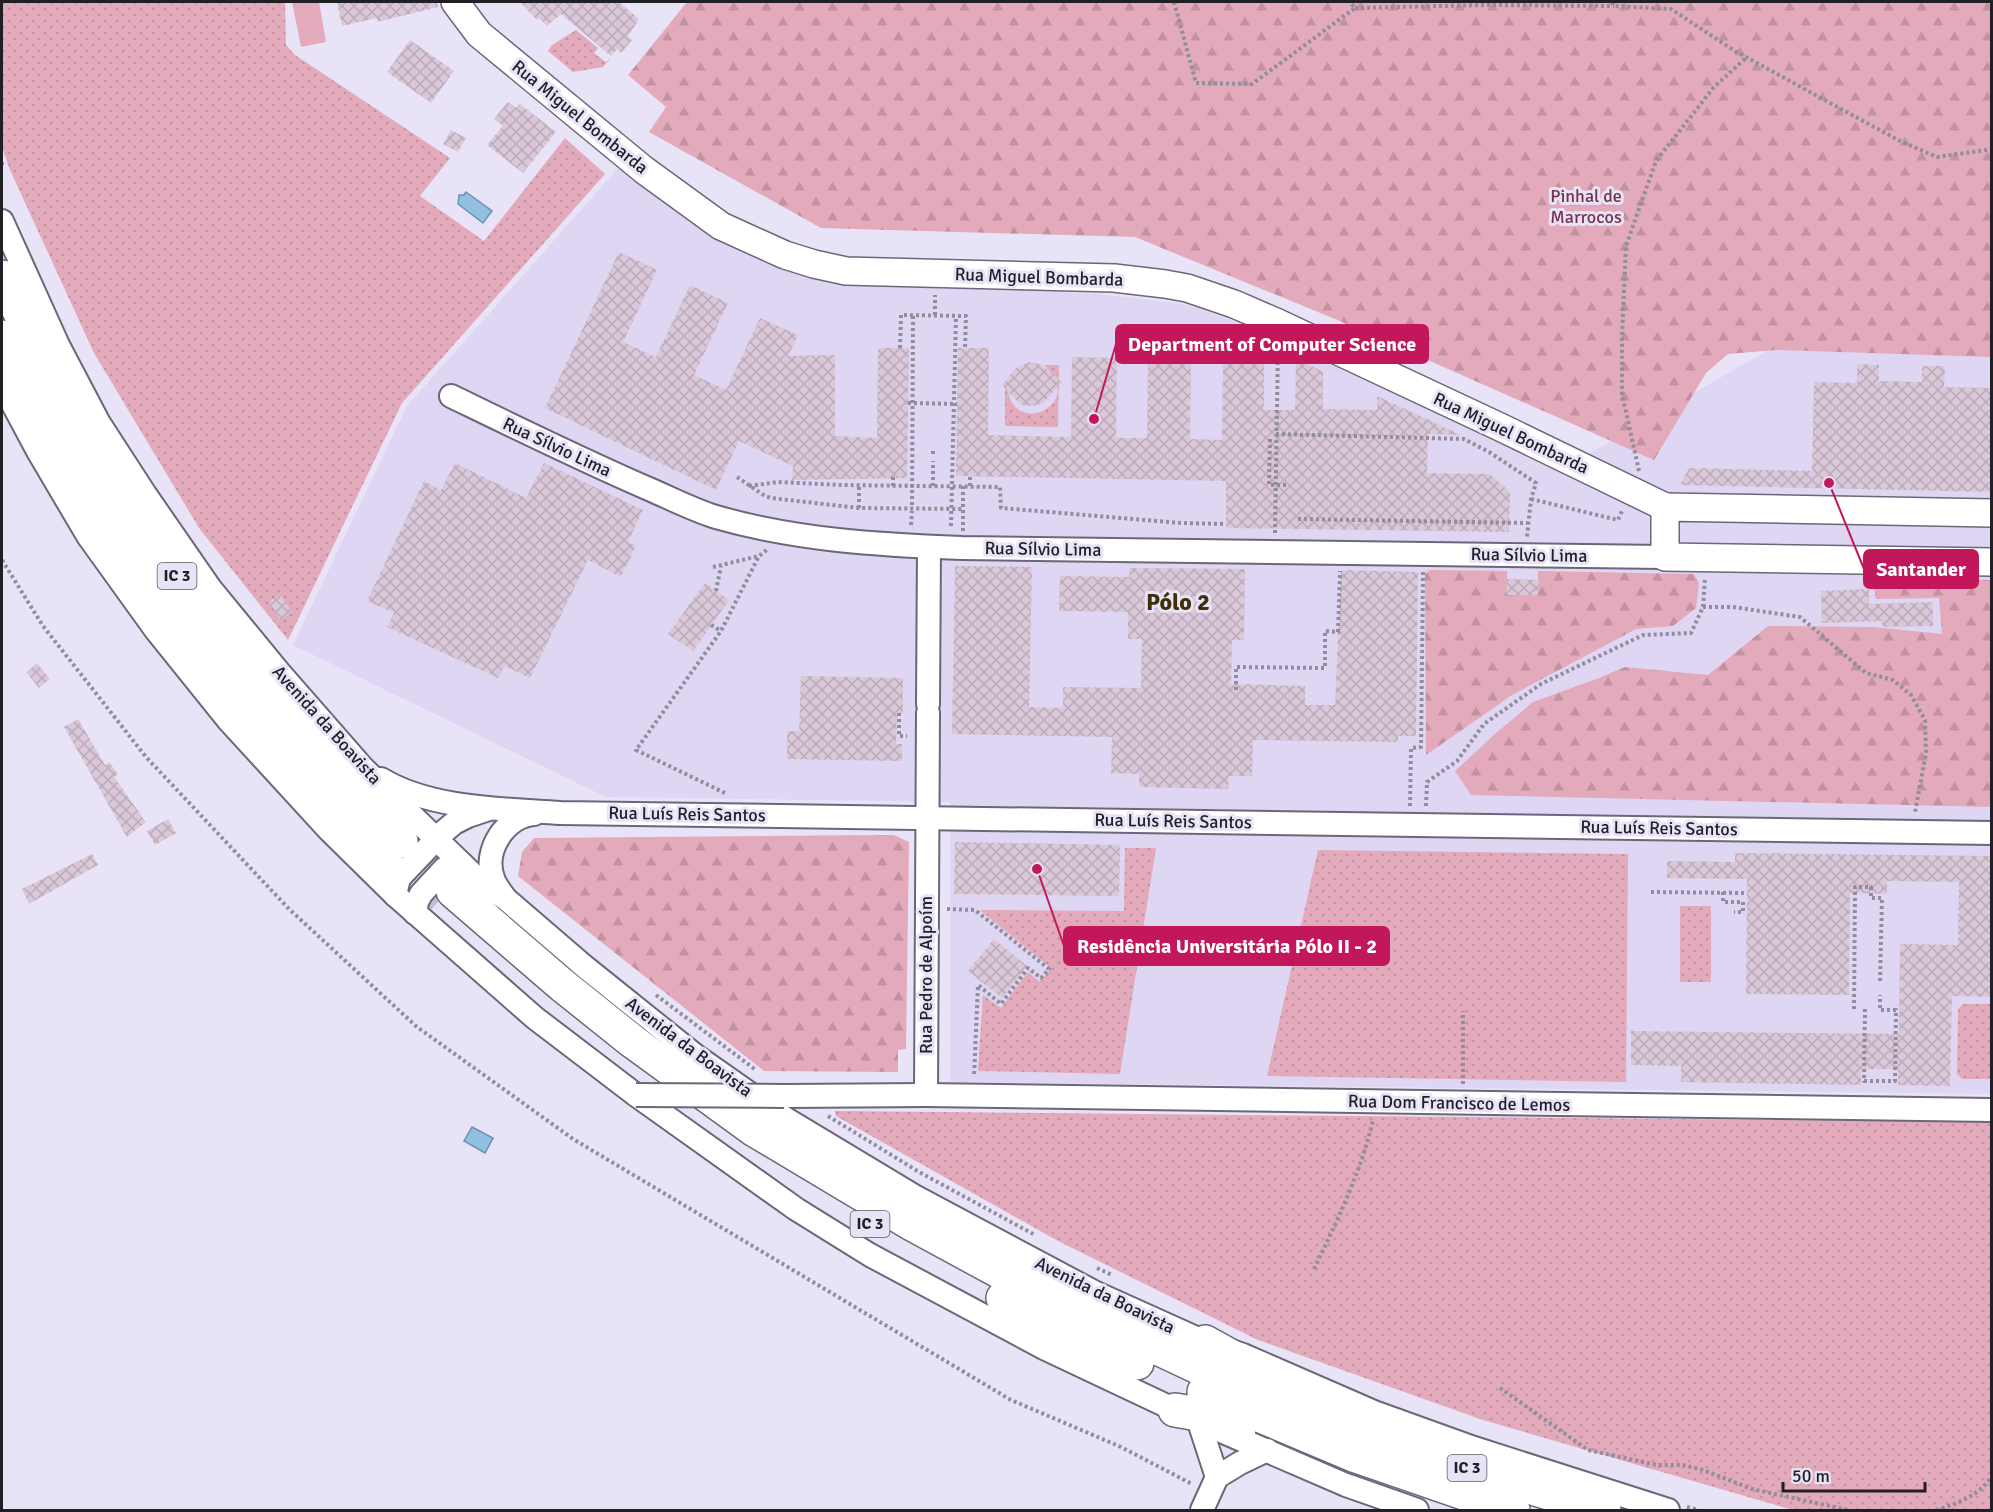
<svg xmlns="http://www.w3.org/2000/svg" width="1993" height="1512" font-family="Signika,sans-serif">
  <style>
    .built { fill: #ded6f2 }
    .green { fill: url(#green-dots) }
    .forest { fill: url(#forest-firs) }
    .pitch { fill: #e2aaba }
    .water { fill: #91c1e2; stroke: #6f90aa; stroke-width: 1.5 }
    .building { fill: url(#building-cross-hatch) }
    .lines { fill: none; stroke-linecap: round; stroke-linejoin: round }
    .trunk-tunnel { stroke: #c1bcce; stroke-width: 33; stroke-dasharray: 33 16; stroke-linecap: butt }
    .minor-casing { stroke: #6c6678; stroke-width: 26 }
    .tertiary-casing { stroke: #6c6678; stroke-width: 30 }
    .trunk-casing { stroke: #6c6678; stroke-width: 36 }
    .path { stroke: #918d9c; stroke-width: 4; stroke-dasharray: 3 3; stroke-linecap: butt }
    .minor { stroke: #fff; stroke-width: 22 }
    .tertiary { stroke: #fff; stroke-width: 27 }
    .trunk { stroke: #fff; stroke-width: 33 }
    .minor-bridge-casing { stroke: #6c6678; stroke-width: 26; stroke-linecap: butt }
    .minor-bridge { stroke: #fff; stroke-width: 22 }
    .labels { text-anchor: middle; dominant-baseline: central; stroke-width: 6; stroke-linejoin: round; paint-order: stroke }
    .shield { fill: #e9e3f8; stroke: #5d5a65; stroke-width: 1.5 }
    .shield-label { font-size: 16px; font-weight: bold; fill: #211f26 }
    .street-label { font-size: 18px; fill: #211f26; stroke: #e9e3f8 }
    .park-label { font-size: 18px; fill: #76324a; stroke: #e9e3f8 }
    .district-label { font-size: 24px; font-weight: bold; fill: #3d3006; stroke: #e9e3f8 }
    .leader { fill: none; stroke: #c2185b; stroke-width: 2 }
    .callout-dot { fill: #c2185b; stroke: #e9e3f8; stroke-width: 2 }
    .callout { fill: #c2185b; stroke: #c2185b; stroke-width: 2 }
    .callout-label { font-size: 20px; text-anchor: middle; font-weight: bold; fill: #fff }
  </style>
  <defs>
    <pattern id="green-dots" width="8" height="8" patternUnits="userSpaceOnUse" patternTransform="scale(1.5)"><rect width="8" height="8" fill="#e2aaba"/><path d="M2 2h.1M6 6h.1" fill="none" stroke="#c292a0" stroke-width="1.8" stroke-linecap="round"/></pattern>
    <pattern id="forest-firs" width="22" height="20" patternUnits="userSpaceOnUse" patternTransform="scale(1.5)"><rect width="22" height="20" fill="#e2aaba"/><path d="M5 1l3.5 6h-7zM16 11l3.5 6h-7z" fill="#c292a0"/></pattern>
    <pattern id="building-cross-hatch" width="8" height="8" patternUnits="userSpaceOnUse" patternTransform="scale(1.5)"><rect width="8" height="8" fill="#dac8d8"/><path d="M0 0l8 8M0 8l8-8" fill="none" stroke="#bbabb9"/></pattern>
  </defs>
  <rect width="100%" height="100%" fill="#e9e3f8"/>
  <path class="built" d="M620,166l239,116 240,12 77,9 21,5 37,13 327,149 287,-166 143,4v786l-1041,-12v-280l-344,-5 -313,-152 114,-239z"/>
  <g class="green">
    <path d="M2,2h283l1,43 9,10 155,103 -30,38 64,45 81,-103 40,36 -203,229 -114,237 -89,-112 -105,-175 -84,-183 -8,-23z"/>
    <path d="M576,30l22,18 -4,5 12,9 5,-4 -8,9 -30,5 -25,-21 4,-6z"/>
    <path d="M1045,365h14l-1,62 -53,-1v-45h2c0,51 57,34 50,4 -2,-7 -8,-14 -12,-20z"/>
    <path d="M1125,848h31l-36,226 -142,-3 5,-76 18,13 27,-36 12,10 11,-14 -71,-58 144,1z"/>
    <path d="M1318,850l310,4 -2,228 -359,-6z"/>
    <rect x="1680" y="906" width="31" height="76"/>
    <path d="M1963,1004h28v75h-29l-5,-5 1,-65z"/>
    <path d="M835,1111l1156,11v388h-198l-310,-90 -225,-80 -200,-99 -222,-125z"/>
  </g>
  <g class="forest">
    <path d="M687,2h1304v355l-215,-7 -48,4 -22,19 -52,87 -319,-141 -200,-82 -314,-9 -172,-96 17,-25 -38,-32z"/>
    <path d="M1430,570l77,1v24h31v-24l156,3 5,9 -3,25 -23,18 -37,3 -124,66 -86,60 -1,-181z"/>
    <path d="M1873,577l118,3v227l-520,-12 -16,-24 40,-37 38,-32 66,-24 26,-11 83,8 60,-49 106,1 68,7 -3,-36 -63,1z"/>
    <path d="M894,835l15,7 -3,207 -8,1v22l-134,-1 -246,-195 4,-24 12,-14z"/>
  </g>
  <path class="pitch" d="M292,2h27l7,40 -25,5z"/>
  <g class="water">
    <path d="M466,192l26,19 -9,12 -25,-19 1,-9h5z"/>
    <path d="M472,1127l21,11 -8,15 -21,-12z"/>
  </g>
  <g class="building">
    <path d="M337,2h100l1,5 -61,15v-4l-35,8z"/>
    <path d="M520,2h99l20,17 -11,17 4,4 -11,13 -4,-4 -6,7 -50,-42 -14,12 -8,-8 -2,2z"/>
    <path d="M410,40l44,31 -23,32 -44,-31z"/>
    <path d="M508,102l8,6 4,-4 36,28 -33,41 -36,-28 16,-19 -9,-7z"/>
    <path d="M451,130l15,8 -8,14 -15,-8z"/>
    <path d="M619,252l38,18 -34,72 33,15 34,-72 38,18 -34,72 32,15 34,-72 38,17 -10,21 47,-1v81l42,2 1,-90h31l-2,130 -115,2 1,-14 -54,-25 -23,49 -171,-82z"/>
    <path d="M958,348h31l-1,87 83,2 1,-80 45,1 -1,80h31l1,-80 43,1 -1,80 32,1 1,-80h41v50h31l1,-52 27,14v37l54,1v-14l84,39 -33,-1 -1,39 63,1 20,18 -1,40 -283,-4v-47l-270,-5z"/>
    <path d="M1029,362l13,3 20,17 -17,19 -7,4 -7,1 -8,-1 -6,-4 -15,-16 14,-17z"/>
    <path d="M1857,364l22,1v16l43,1v-16h23l-1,21 48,1v104l-312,-7 9,-17 123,3 2,-89 43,1z"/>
    <path d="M455,463l71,35 18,-35 99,47 -15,32 8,4 -15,31 -33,-17 -58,118 -25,-12 -7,12 -111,-51 7,-14 -27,-12 57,-120 17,9z"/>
    <path d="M955,566l77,1 -3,140 34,1v-21l78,1 1,-49h-14v-27l-69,-1 1,-35 69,1v-9l116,1 -1,71h-12l-1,44 74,2v19h30l6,-135 77,2 -2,164h-18v6l-145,-2 -1,36h-23l-1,13 -89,-2v-13l-28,-1 1,-36 -160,-3z"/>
    <path d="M1507,579l32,1 -1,15h-32z"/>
    <path d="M705,583l24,17 -36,51 -25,-17z"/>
    <path d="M1869,589v15l64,-2v24l-50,1 -1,-6 -60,2 -1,-32z"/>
    <path d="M280,594l12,19 -12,7 -11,-18z"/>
    <path d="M37,663l13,16 -11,9 -13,-16z"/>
    <path d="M801,676l102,2v35h-6l-1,31h6v17l-115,-2v-28h12z"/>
    <path d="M78,719l27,46 4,-3 9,12 -4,3 32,45 -19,15 -63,-110z"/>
    <path d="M168,819l8,14 -21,12 -8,-14z"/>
    <path d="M955,842l165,3 -1,51 -165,-2z"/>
    <path d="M1735,853l257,3v141l-40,-1 -2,90 -52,-1v-16h-37v16l-180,-3v-16l-50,-1v-34l268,3 1,-90 58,1 1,-63 -72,-1v13l-37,-1 -1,102 -103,-1 1,-115 -80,-1v-17l68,1z"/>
    <path d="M92,854l6,11 -69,39 -7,-15z"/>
    <path d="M994,939l33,27 -25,32 -34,-27z"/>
  </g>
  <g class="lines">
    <path class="trunk-tunnel" d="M386,857l51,46"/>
    <defs>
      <g id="minor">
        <path d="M2,221l56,124 41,78 46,71 65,94 69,84 84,96 99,96 23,22 21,13 79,68 111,89 90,63 128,77 180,96 111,50 38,13 131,57 100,36 194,62"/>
        <path d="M2,384l37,69 49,83 67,93 74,92 100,109 66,65 140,123 101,77 160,114 74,46 174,93 144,68"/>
        <path d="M451,396c66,32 131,64 198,93 21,9 44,21 67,28 80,23 163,28 246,31l703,9"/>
        <path d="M928,704l1,-157"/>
        <path d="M381,779c49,30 122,30 179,34l1432,20"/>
        <path d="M395,895l4,-17 42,-44 13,-11 14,-7 21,-7"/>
        <path d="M505,898c-4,-6 -10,-13 -12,-20 -10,-28 13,-62 41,-64"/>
        <path d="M415,913l2,-11 4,-8 24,-26 7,-3 10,-1"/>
        <path d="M926,1095l2,-382"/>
        <path d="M784,1096l142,-1 1066,15"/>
        <path d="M1199,1422l18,55"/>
        <path d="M1221,1431l125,54 71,25"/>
        <path d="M1202,1510l15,-33 23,-14 27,-13"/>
      </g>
      <g id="tertiary">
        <path d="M455,2l24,32 165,136 77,56 64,29 29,9 32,7 268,7 51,6 22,4 47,16 44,19 222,104 165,80"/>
        <path d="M1992,513l-327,-6v50l327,5"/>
      </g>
      <g id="trunk">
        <path d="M2,277l38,75 87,154 67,94 69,87 138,154"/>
        <path d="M2,337c63,125 136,243 225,351 50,60 105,114 159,169"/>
        <path d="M453,891l109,94 70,56 121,88 159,95 116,63 172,81 267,100 137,42"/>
        <path d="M1003,1298l54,30 80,35"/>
        <path d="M1205,1342l54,30"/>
        <path d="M1204,1392l152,64 157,54"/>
        <path d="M1175,1410l29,5 35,14"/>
      </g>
    </defs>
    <use href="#minor" class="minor-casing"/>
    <use href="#tertiary" class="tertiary-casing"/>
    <use href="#trunk" class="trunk-casing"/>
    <g class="path">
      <path d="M1174,2l22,81 56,1 103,-76 -5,-6"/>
      <path d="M1612,2l2,4 57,3 64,42 163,89 39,17 49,-7 6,-2"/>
      <path d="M1355,8l132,-3 127,1"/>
      <path d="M2,162v3"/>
      <path d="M935,315v-20"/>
      <path d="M900,348l1,-33 65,1 -1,32"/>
      <path d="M908,403l49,1"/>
      <path d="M1276,434l188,5 25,13 47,31 -5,16 -4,38"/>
      <path d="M1270,439l-1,46h18"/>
      <path d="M933,454v-4"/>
      <path d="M1639,471l-17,-77v-59l4,-89 30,-85 58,-74 33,-30"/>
      <path d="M737,477l28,19 6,2 88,10 104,1"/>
      <path d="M970,477v9"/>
      <path d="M749,486l29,-4 63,3 159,2 1,21 181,15 44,1"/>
      <path d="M893,486v-9"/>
      <path d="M933,486v-25"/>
      <path d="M1531,499l87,21 4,-9"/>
      <path d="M912,505l1,-190"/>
      <path d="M859,508v-23"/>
      <path d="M1298,519l229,4"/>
      <path d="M911,525l1,-14"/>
      <path d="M951,526l5,-210"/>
      <path d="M963,531v-45"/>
      <path d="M1275,533l3,-187"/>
      <path d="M2,560l41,66 103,131 143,152 128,118 156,112 438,261 110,47 71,37"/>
      <path d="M713,567l46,-11 9,-7"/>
      <path d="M716,591l5,-25"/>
      <path d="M1703,607h30l67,10 66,56 27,7 18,15 14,25 1,33 -11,59"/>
      <path d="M711,625l10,6"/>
      <path d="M1236,690v-23l89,1v-37l13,1 2,-61"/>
      <path d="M899,713v23h8"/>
      <path d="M725,793l-89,-43 85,-119 38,-75"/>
      <path d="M1410,806l1,-58 10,-1 2,-175"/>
      <path d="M1426,806l1,-24 30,-21 27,-37 57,-40 102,-49 48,-2 12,-26 2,-28"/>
      <path d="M1651,892l93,1"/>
      <path d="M1723,892v10h20v10h-9"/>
      <path d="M947,909l28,1 74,59 -8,9 -13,-10 -27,36 -23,-19 -4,92"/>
      <path d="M656,995l100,75"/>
      <path d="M1854,1009l1,-122h16v11h11l-2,84"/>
      <path d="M1865,1009l-1,72h31l1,-71h-16v-15"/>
      <path d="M1463,1084v-73"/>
      <path d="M828,1116l91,56 116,63"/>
      <path d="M1097,1268l15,7"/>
      <path d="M1314,1269c23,-48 47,-97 59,-149"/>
      <path d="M1500,1388l88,62 69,15h26l20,5 49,19 96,21"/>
      <path d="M1687,1507l12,3"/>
      <path d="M1936,1510c21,-6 44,-15 56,-34"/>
    </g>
    <use href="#minor" class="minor"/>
    <use href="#tertiary" class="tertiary"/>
    <use href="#trunk" class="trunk"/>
    <defs>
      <path id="minor-bridge" d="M636,1095l148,1"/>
    </defs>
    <use href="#minor-bridge" class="minor-bridge-casing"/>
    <use href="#minor-bridge" class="minor-bridge"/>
  </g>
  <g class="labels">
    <g class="shield">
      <rect x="157.5" y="563" width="39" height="26" rx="4.5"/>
      <rect x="850.5" y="1211" width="39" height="26" rx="4.5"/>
      <rect x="1447.5" y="1455" width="39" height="26" rx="4.5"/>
    </g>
    <g class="shield-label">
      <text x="177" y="576">IC 3</text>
      <text x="870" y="1224">IC 3</text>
      <text x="1467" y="1468">IC 3</text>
    </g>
    <g class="street-label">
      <text transform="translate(580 117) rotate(39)">Rua Miguel Bombarda</text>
      <text transform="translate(1039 277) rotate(2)">Rua Miguel Bombarda</text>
      <text transform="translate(1511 433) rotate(25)">Rua Miguel Bombarda</text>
      <text transform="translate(557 447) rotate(25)">Rua Sílvio Lima</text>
      <text transform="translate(1043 549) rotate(1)">Rua Sílvio Lima</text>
      <text transform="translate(1529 555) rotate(1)">Rua Sílvio Lima</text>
      <text transform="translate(327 725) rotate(48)">Avenida da Boavista</text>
      <text transform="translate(687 814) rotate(1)">Rua Luís Reis Santos</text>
      <text transform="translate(1173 821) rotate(1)">Rua Luís Reis Santos</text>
      <text transform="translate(1659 828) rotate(1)">Rua Luís Reis Santos</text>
      <text transform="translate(926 975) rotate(-90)">Rua Pedro de Alpoím</text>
      <text transform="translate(689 1047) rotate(37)">Avenida da Boavista</text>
      <text transform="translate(1459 1103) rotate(1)">Rua Dom Francisco de Lemos</text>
      <text transform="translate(1105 1295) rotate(26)">Avenida da Boavista</text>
    </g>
    <g class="park-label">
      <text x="1586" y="196">Pinhal de<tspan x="1586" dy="21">Marrocos</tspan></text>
    </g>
    <g class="district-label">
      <text x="1178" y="602">Pólo 2</text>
    </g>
  </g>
  <path class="leader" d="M1094 419L1116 344M1829 483L1864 569M1037 869L1064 946"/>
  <g class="callout-dot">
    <circle cx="1094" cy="419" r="6"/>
    <circle cx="1829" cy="483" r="6"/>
    <circle cx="1037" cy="869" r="6"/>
  </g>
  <g class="callout">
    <rect x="1116" y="325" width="312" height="38" rx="6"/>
    <rect x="1864" y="550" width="114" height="38" rx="6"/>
    <rect x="1064" y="927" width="325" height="38" rx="6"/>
  </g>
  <g class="callout-label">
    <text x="1272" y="351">Department of Computer Science</text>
    <text x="1921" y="576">Santander</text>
    <text x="1227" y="953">Residência Universitária Pólo II - 2</text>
  </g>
  <rect width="1993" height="1512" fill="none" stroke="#211f26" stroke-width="6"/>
  <path d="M1783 1482v9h142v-9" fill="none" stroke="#211f26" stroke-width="3"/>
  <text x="1792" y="1482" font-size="18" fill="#211f26" stroke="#e9e3f8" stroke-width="4.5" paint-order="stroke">50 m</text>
</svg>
